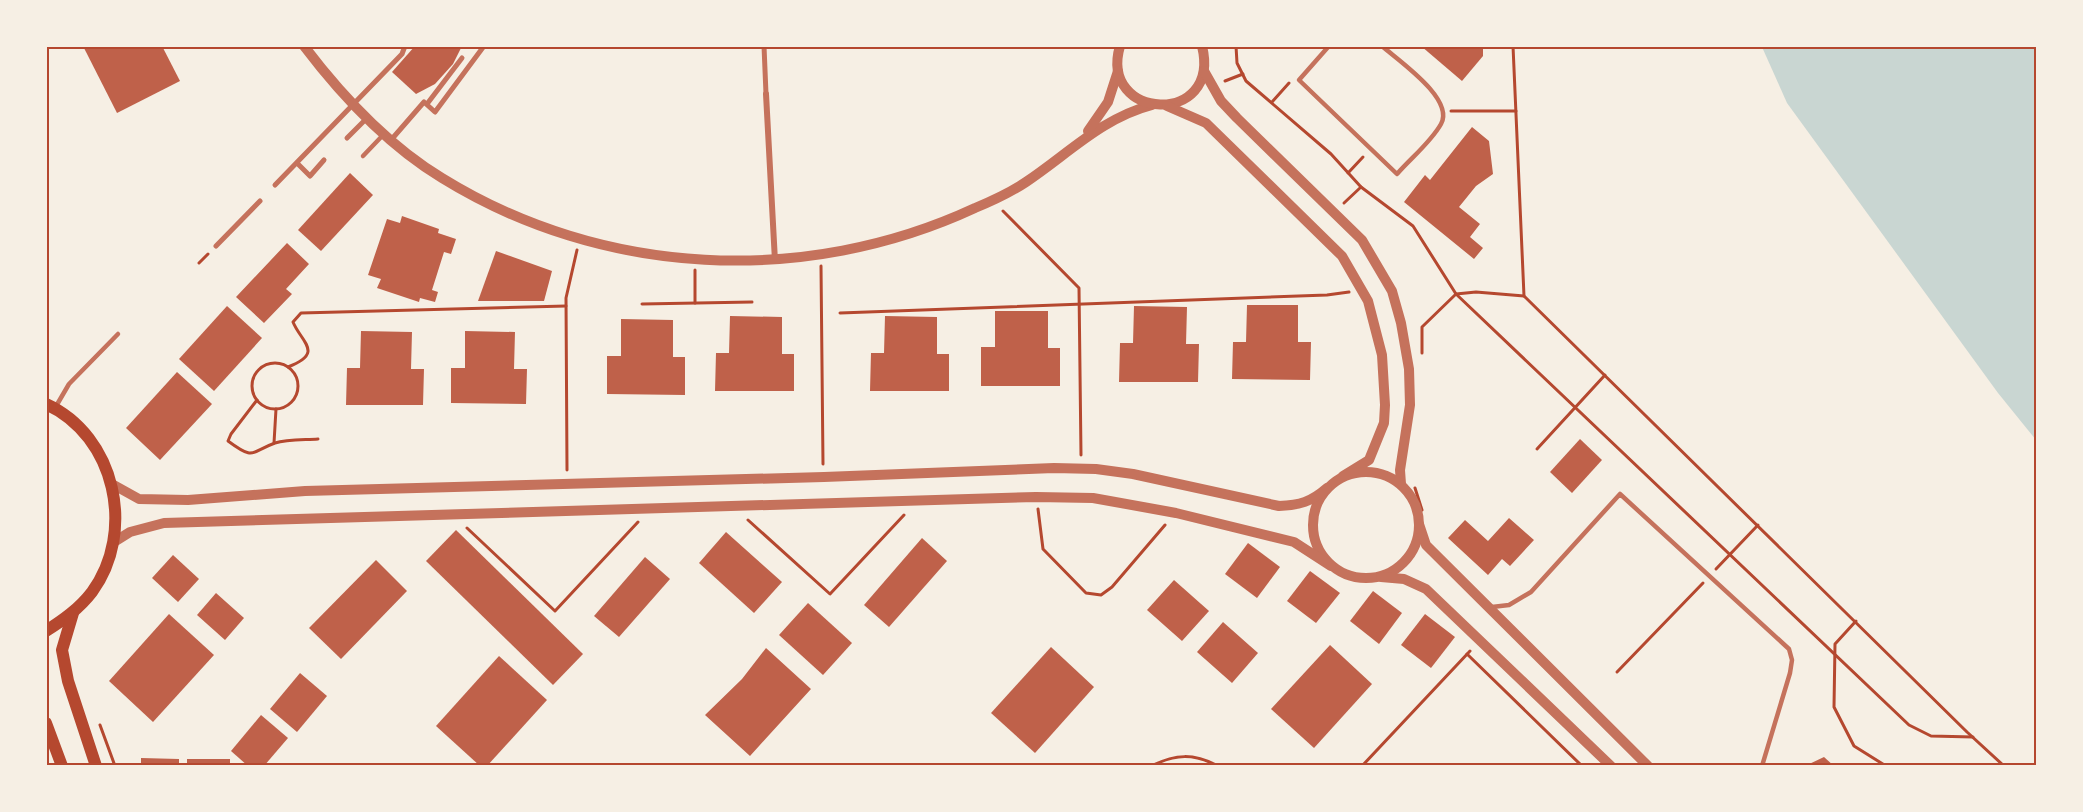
<svg xmlns="http://www.w3.org/2000/svg" width="2083" height="812" font-family="Figtree,sans-serif">
  <style>
    .water { fill: #c9d6d2 }
    .building { fill: #bf614a }
    .lines { fill: none; stroke-linecap: round; stroke-linejoin: round }
    .path { stroke: #b5482f; stroke-width: 3 }
    .service { stroke: #c5725c; stroke-width: 4.5 }
    .pedestrian { stroke: #c5725c; stroke-width: 5 }
    .minor { stroke: #c5725c; stroke-width: 6 }
    .tertiary { stroke: #c5725c; stroke-width: 10 }
    .secondary { stroke: #b5482f; stroke-width: 12 }
    .neatline { fill: none; stroke: #b5482f; stroke-width: 2 }
  </style>
  <rect width="100%" height="100%" fill="#f6efe4"/>
  <path class="water" d="M1762,47h274v393l-38,-47 -211,-290z"/>
  <g class="building">
    <path d="M87,46h75l18,35 -63,32 -33,-65z"/>
    <path d="M415,46h47l-9,18 -18,20 -19,10 -24,-22z"/>
    <path d="M1421,46h62v10l-21,25z"/>
    <path d="M1472,127l17,14 4,33 -17,12 -17,21 21,17 -10,13 13,11 -9,11 -70,-57 21,-27 5,5z"/>
    <path d="M350,173l23,22 -52,56 -23,-21z"/>
    <path d="M402,216l37,13 -1,4 18,6 -5,15 -7,-2 -12,38 6,2 -3,10 -15,-4 -1,4 -42,-14 4,-9 -13,-4 19,-56 13,4z"/>
    <path d="M287,243l22,21 -23,25 6,5 -28,29 -28,-26z"/>
    <path d="M496,251l56,20 -8,30h-66z"/>
    <path d="M1247,305h51v37h13l-1,38 -78,-1 1,-37h13z"/>
    <path d="M227,306l35,32 -48,53 -35,-32z"/>
    <path d="M1134,306l53,1 -1,37h13l-1,38h-79l1,-39h13z"/>
    <path d="M995,311h53v37h12v38h-79v-39h14z"/>
    <path d="M730,316l52,1v37h12v37h-79l1,-38h13z"/>
    <path d="M885,316l52,1v37h12v37h-79l1,-38h13z"/>
    <path d="M621,319l52,1v37h12v38l-78,-1v-38h14z"/>
    <path d="M361,331l51,1 -1,37h13l-1,36h-77l1,-37h13z"/>
    <path d="M465,331l50,1 -1,37h13l-1,35 -75,-1v-35h14z"/>
    <path d="M177,372l35,32 -52,56 -34,-32z"/>
    <path d="M1580,439l22,21 -30,33 -22,-21z"/>
    <path d="M1509,518l25,22 -24,26 -8,-7 -14,16 -40,-37 17,-18 23,21z"/>
    <path d="M456,530l127,124 -30,31 -127,-124z"/>
    <path d="M726,532l56,50 -28,31 -55,-50z"/>
    <path d="M922,538l25,23 -58,66 -25,-22z"/>
    <path d="M1248,543l32,24 -23,31 -32,-24z"/>
    <path d="M173,555l26,24 -21,23 -26,-24z"/>
    <path d="M645,557l25,22 -51,58 -25,-21z"/>
    <path d="M376,560l31,31 -66,68 -32,-31z"/>
    <path d="M1310,571l30,22 -24,30 -29,-22z"/>
    <path d="M1174,580l35,31 -27,30 -35,-31z"/>
    <path d="M1373,591l29,22 -23,31 -29,-23z"/>
    <path d="M216,593l28,25 -19,22 -28,-25z"/>
    <path d="M808,603l44,40 -29,32 -44,-40z"/>
    <path d="M169,614l45,41 -61,67 -44,-41z"/>
    <path d="M1425,614l30,23 -24,31 -30,-23z"/>
    <path d="M1223,622l35,31 -26,30 -35,-31z"/>
    <path d="M1330,645l42,39 -58,64 -43,-39z"/>
    <path d="M1051,647l43,40 -59,66 -44,-40z"/>
    <path d="M766,648l45,41 -61,67 -45,-41 37,-36z"/>
    <path d="M499,656l48,44 -60,66h-7l-44,-40z"/>
    <path d="M300,673l27,23 -30,36 -27,-23z"/>
    <path d="M261,715l27,23 -24,28h-16l-17,-15z"/>
    <path d="M1824,757l10,9h-29z"/>
    <path d="M141,758l38,1v7h-38z"/>
    <rect x="187" y="759" width="43" height="7"/>
  </g>
  <g class="lines">
    <g class="path">
      <path d="M1236,46l1,17 9,18 85,73 30,33 52,39 43,68 20,-2 48,4"/>
      <path d="M1513,46l11,250 443,436 37,34"/>
      <path d="M1225,81l18,-7"/>
      <path d="M1272,102l17,-19"/>
      <path d="M1451,111h65"/>
      <path d="M1348,173l15,-16"/>
      <path d="M1344,203l17,-16"/>
      <path d="M1003,211l76,77 2,167"/>
      <path d="M199,263l9,-9"/>
      <path d="M821,266l2,198"/>
      <path d="M695,270v33"/>
      <path d="M642,304l110,-2"/>
      <path d="M840,313l487,-18 22,-3"/>
      <path d="M1422,353v-26l34,-33 453,431 22,11 42,1"/>
      <circle cx="275" cy="386" r="23"/>
      <path d="M288,367c37,-14 13,-25 5,-45l8,-9 265,-7"/>
      <path d="M257,400l-26,34 -3,7c27,20 22,11 47,2 12,-4 30,-3 43,-4"/>
      <path d="M274,443l2,-34"/>
      <path d="M1537,449l68,-74"/>
      <path d="M567,470l-1,-172 11,-48"/>
      <path d="M1415,488l7,22"/>
      <path d="M1038,509l5,40 43,44 15,2 11,-8 53,-62"/>
      <path d="M748,520l82,74 74,-79"/>
      <path d="M467,528l88,83 83,-89"/>
      <path d="M1716,569l42,-44"/>
      <path d="M1856,621l-21,23 -1,63 20,39 32,20"/>
      <path d="M1467,654l115,112"/>
      <path d="M1617,672l86,-89"/>
      <path d="M100,725l15,41"/>
      <path d="M1151,766c25,-12 42,-13 67,0"/>
      <path d="M1362,766l108,-115"/>
    </g>
    <g class="service">
      <path d="M1329,46l-30,34 98,94c14,-16 34,-32 44,-50 14,-25 -42,-63 -59,-78"/>
      <path d="M363,156l21,-22"/>
      <path d="M55,408l14,-24 49,-50"/>
      <path d="M1492,607l17,-2 22,-13 89,-98 169,155 3,11 -2,13 -28,93"/>
    </g>
    <g class="pedestrian">
      <path d="M764,46l2,48"/>
      <path d="M427,104l35,-46"/>
      <path d="M347,138l20,-20"/>
      <path d="M391,140l33,-38 11,10 49,-66"/>
      <path d="M297,163l13,13 14,-16"/>
      <path d="M275,185l127,-131 3,-8"/>
      <path d="M216,246l44,-45"/>
    </g>
    <path class="minor" d="M766,94l9,167"/>
    <g class="tertiary">
      <path d="M304,46c38,50 85,100 138,132 160,99 363,109 533,30 17,-7 36,-16 51,-26 42,-28 76,-64 126,-77"/>
      <path d="M1120,46c-22,75 102,81 82,0"/>
      <path d="M1204,71l17,30 16,17 125,122 30,51 9,32 8,46 1,36 -10,65 1,14"/>
      <path d="M1167,106l39,17 136,133 26,45 14,54 3,50 -1,18 -15,37 -26,16"/>
      <path d="M1088,131l20,-29 10,-31"/>
      <circle cx="1366" cy="525" r="53"/>
      <path d="M112,484l27,15 49,1 117,-9 519,-14 230,-9 42,1 37,5 146,32c21,-1 32,-4 48,-18"/>
      <path d="M1419,524l7,21 222,221"/>
      <path d="M114,542l16,-10 34,-9 872,-26 57,1 83,15 118,29 37,24"/>
      <path d="M1381,577l23,2 22,10 185,177"/>
    </g>
    <g class="secondary">
      <path d="M46,404c70,32 90,128 46,188 -13,17 -29,28 -46,39"/>
      <path d="M73,613l-11,37 6,31 28,85"/>
      <path d="M46,723l16,43"/>
    </g>
  </g>
  <rect width="2083" height="812" fill="none" stroke="#f6efe4" stroke-width="96"/>
  <rect x="48" y="48" width="1987" height="716" class="neatline"/>
</svg>
